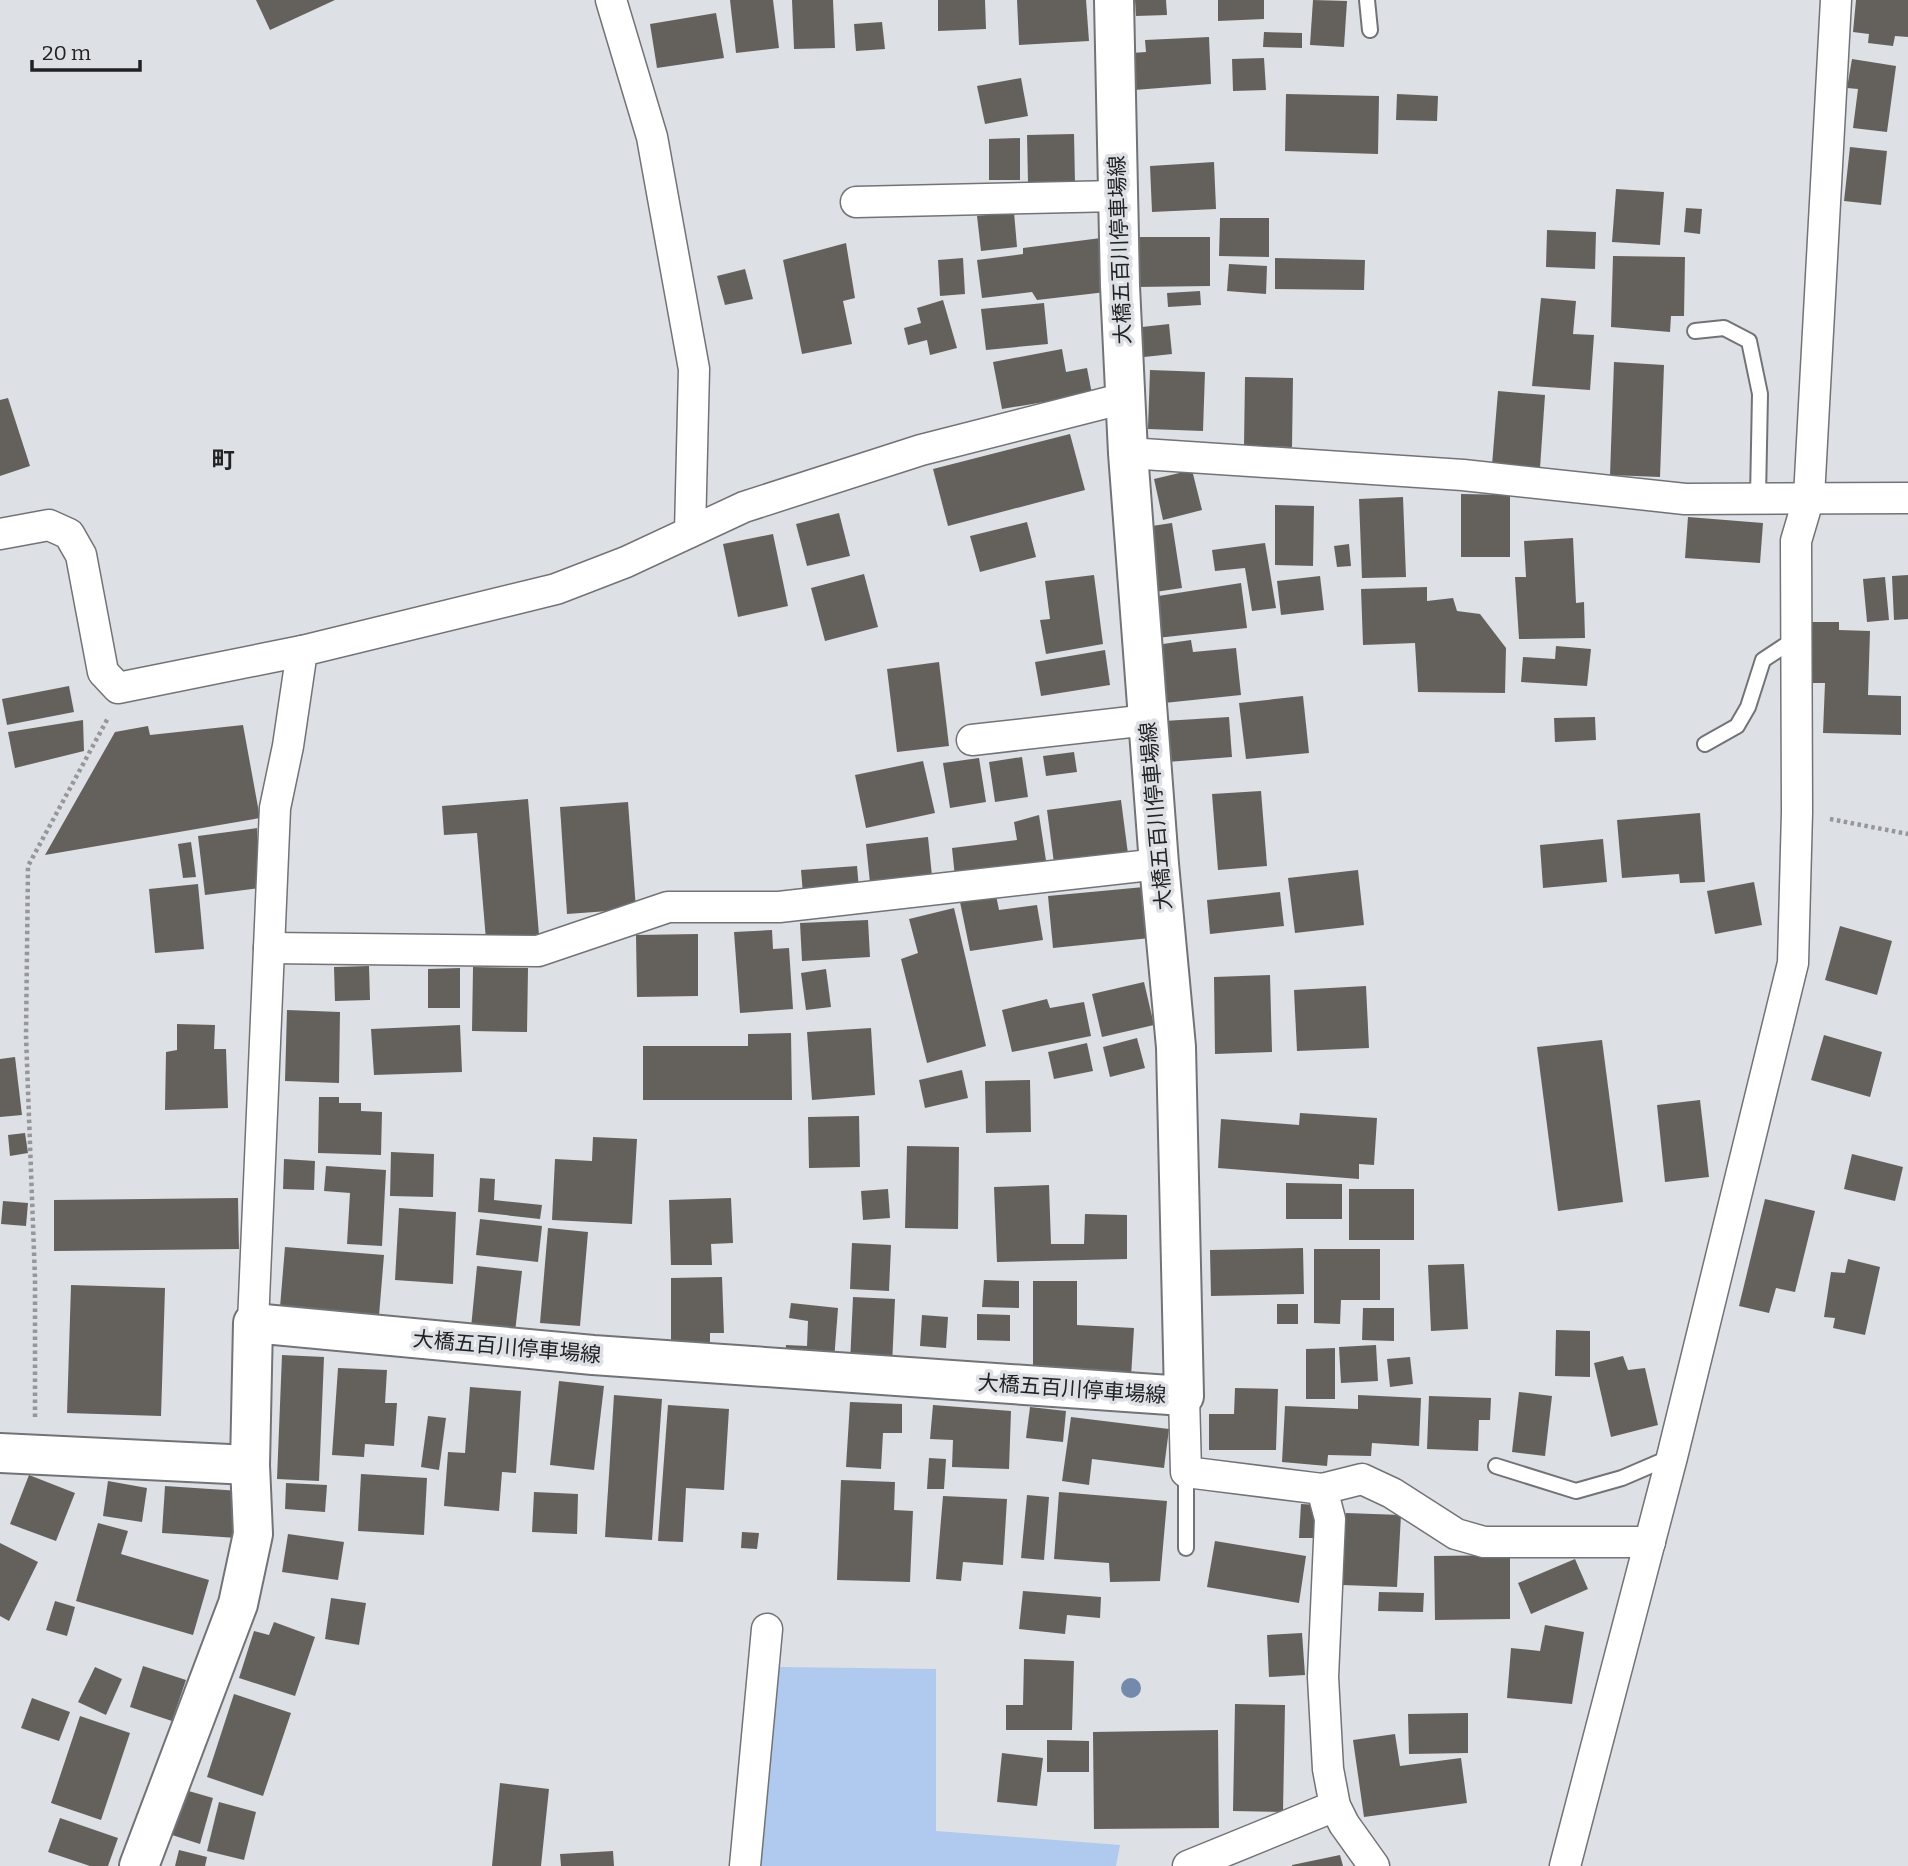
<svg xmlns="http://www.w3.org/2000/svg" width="1908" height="1866" font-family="Bitter,'Noto Sans JP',serif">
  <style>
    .green { fill: #b0c9ee }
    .building { fill: #64615d }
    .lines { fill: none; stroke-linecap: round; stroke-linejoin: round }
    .lane-casing { stroke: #717377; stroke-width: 18 }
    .street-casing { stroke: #717377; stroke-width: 33 }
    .secondary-casing { stroke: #717377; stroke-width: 42 }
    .path { stroke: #95979a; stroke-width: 4.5; stroke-dasharray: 3.5 3.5; stroke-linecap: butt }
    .lane { stroke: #fff; stroke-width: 14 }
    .street { stroke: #fff; stroke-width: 30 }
    .secondary { stroke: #fff; stroke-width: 38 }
    .tree { fill: #738aac }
    .labels { text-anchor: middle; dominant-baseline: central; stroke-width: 7; stroke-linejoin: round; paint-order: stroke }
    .street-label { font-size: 21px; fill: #212223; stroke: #dde0e4 }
    .neighbourhood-label { font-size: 23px; font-weight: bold; fill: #212223; stroke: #dde0e4 }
  </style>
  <rect width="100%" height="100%" fill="#dde0e4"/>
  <path class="green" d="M779,1667l157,2v162l184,14 -4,21h-363z"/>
  <g class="building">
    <path d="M256,0h79l-65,30z"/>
    <path d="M730,0h43l6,48 -43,5z"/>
    <path d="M792,0h41l2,48 -41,1z"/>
    <path d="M938,0h47l1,29 -48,2z"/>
    <path d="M1017,0h69l3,41 -70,4z"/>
    <path d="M1135,0h31l1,15 -31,1z"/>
    <path d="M1218,0h46v19l-46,2z"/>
    <path d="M1313,0l34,1 -3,46 -34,-2z"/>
    <path d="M1856,0h52v37l-13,-1 -2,10 -25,-3 1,-9 -16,-2z"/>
    <path d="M716,13l8,45 -67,10 -7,-44z"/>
    <path d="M882,22l3,27 -29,2 -2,-27z"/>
    <path d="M1264,32l38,1v15l-39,-1z"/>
    <path d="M1209,37l2,47 -77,6 -3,-37 15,-1 -1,-12z"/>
    <path d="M1264,58l2,32 -33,1 -1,-32z"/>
    <path d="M1852,59l44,7 -9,66 -34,-4 5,-39 -11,-1z"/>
    <path d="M1021,78l7,38 -43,8 -8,-38z"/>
    <path d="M1286,94l93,2 -1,58 -93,-3z"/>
    <path d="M1397,94l41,2 -1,25 -41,-1z"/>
    <path d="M1074,134l1,49h-47l-1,-48z"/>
    <path d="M1020,138v42h-31v-41z"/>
    <path d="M1850,147l37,4 -6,54 -37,-4z"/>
    <path d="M1214,162l2,47 -64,3 -2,-46z"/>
    <path d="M1616,189l48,3 -4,53 -48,-3z"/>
    <path d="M1686,208l16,1 -2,25 -16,-2z"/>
    <path d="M1014,212l3,35 -36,4 -4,-35z"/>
    <path d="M1220,218h49v39l-50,-1z"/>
    <path d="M1547,230l49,2 -1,37 -49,-2z"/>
    <path d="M1135,237h75v49l-74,1z"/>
    <path d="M1101,238l5,54 -69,8 -5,-8 -50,6 -5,-38 46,-6v-6z"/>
    <path d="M846,243l9,55 -12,3 9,43 -50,10 -19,-94z"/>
    <path d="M1613,256l72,1 -1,59h-13l-1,16 -59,-5z"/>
    <path d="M963,258l2,36 -25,2 -2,-36z"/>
    <path d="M1275,258l90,2 -1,30 -89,-1z"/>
    <path d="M1229,264l38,2 -1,28 -39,-3z"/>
    <path d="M745,269l8,30 -28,6 -8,-29z"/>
    <path d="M1200,291l1,14 -33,2 -1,-14z"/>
    <path d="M1541,298l35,3 -3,33 21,1 -4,55 -58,-4z"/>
    <path d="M943,300l14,48 -27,7 -3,-15 -19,5 -4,-17 17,-5 -4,-15z"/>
    <path d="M1044,303l4,41 -62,6 -5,-41z"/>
    <path d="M1169,324l3,30 -28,3 -2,-30z"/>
    <path d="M1062,349l4,23 21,-4 5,26 -90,15 -9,-47z"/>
    <path d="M1614,362l50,3 -4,112 -50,-2z"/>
    <path d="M1150,370l55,2 -2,59 -55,-2z"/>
    <path d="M1245,377l48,1 -1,69 -48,-1z"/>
    <path d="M1498,391l47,4 -5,73 -48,-3z"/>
    <path d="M8,398l22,68 -30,10v-76z"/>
    <path d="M1070,434l15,56 -137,36 -15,-57z"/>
    <path d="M1192,470l10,40 -39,10 -9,-41z"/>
    <path d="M1461,494l49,1v62h-49z"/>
    <path d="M1403,497l3,80 -44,1 -3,-79z"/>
    <path d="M1275,505l39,1 -1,60 -38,-1z"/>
    <path d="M839,513l11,43 -43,10 -11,-42z"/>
    <path d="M1688,517l75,6 -3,40 -75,-5z"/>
    <path d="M1027,522l9,35 -56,15 -10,-36z"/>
    <path d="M1172,523l10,65 -27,4 -10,-65z"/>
    <path d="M773,534l15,72 -50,11 -15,-73z"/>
    <path d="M1573,538l3,65 8,-1 1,36 -66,1 -4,-62h11l-2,-36z"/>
    <path d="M1265,543l11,65 -24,3 -7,-43 -30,3 -3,-21z"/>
    <path d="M1349,544l2,22 -14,1 -3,-21z"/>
    <path d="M864,574l14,53 -53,14 -14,-53z"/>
    <path d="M1094,575l9,69 -57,10 -6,-34 10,-1 -5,-38z"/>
    <path d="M1908,575v44l-14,1 -2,-44z"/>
    <path d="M1320,576l4,34 -43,5 -4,-34z"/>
    <path d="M1885,577l4,43 -22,2 -4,-43z"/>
    <path d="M1241,583l6,45 -90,10 -5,-41z"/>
    <path d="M1427,587v14l26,-3 4,13 23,3 26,34 -1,45 -87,-1 -3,-49 -52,2 -2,-56z"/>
    <path d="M1810,622h29v8l31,1 -2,64 33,1v39l-78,-2 2,-50h-15z"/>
    <path d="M1191,640l2,12 43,-4 5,47 -77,8 -8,-58z"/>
    <path d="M1556,646l35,3 -4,37 -66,-4 2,-25 32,2z"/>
    <path d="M1105,650l5,35 -69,11 -6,-34z"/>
    <path d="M939,662l10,84 -52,6 -10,-83z"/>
    <path d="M69,686l5,26 -67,13 -5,-26z"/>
    <path d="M1303,696l6,57 -63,6 -7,-56z"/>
    <path d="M1229,717l3,40 -65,5 -3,-41z"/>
    <path d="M1595,717l1,23 -41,2 -1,-24z"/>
    <path d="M83,720l1,31 -69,17 -7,-36z"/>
    <path d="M243,725l17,93 -215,37 70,-123 33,-6 2,9z"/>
    <path d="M1074,752l3,20 -31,4 -3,-20z"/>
    <path d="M1022,757l6,40 -33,5 -6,-40z"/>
    <path d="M979,758l7,44 -36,6 -7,-45z"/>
    <path d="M923,761l12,52 -69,15 -11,-53z"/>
    <path d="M1261,791l6,75 -49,4 -6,-76z"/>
    <path d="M528,799l11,136 -53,5 -9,-107 -33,2 -2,-29z"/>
    <path d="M1121,800l7,54 -74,9 -7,-53z"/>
    <path d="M628,802l8,107 -69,5 -7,-107z"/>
    <path d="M1700,813l5,69 -25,1 -1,-9 -57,4 -5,-58z"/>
    <path d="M1039,815l8,52 -92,10 -3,-29 65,-8 -3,-18z"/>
    <path d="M257,828l3,60 -55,7 -7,-59z"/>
    <path d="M928,837l4,39 -62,7 -4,-39z"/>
    <path d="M1603,839l4,43 -64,6 -3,-43z"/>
    <path d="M191,842l5,35 -13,1 -5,-34z"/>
    <path d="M857,866l2,23 -56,5 -2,-24z"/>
    <path d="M1358,870l6,55 -69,8 -7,-55z"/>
    <path d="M1754,882l8,43 -47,9 -8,-43z"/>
    <path d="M198,884l6,65 -49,4 -6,-64z"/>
    <path d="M1144,887l6,51 -97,10 -5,-52z"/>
    <path d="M1280,892l4,34 -74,8 -3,-34z"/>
    <path d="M996,895l3,15 38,-5 6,35 -73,11 -10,-49z"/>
    <path d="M954,908l32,138 -59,17 -26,-104 17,-6 -9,-34z"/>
    <path d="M868,920l2,37 -68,4 -2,-38z"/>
    <path d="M1840,926l52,15 -15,54 -52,-15z"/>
    <path d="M772,930l1,19 16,-1 4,61 -53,4 -6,-81z"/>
    <path d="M698,934v62l-61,1 -1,-62z"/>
    <path d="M369,966l1,34 -35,1 -1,-34z"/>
    <path d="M473,967l55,1 -1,64 -55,-1z"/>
    <path d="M460,968v40h-32v-39z"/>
    <path d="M826,969l5,38 -25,3 -5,-37z"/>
    <path d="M1270,975l2,77 -57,2 -1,-77z"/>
    <path d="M1144,982l10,43 -52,12 -10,-43z"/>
    <path d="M1366,986l3,62 -72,3 -3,-61z"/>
    <path d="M1047,999l3,9 34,-6 7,34 -79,16 -10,-42z"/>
    <path d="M287,1010l53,2 -1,71 -54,-2z"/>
    <path d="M177,1024l38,1 -1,24h12l2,59 -63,2 1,-58 11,-2z"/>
    <path d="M460,1025l2,47 -88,3 -3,-46z"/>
    <path d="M871,1028l4,67 -63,5 -5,-68z"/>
    <path d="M791,1033l1,67h-149v-54h105v-12z"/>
    <path d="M1824,1035l58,17 -12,45 -59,-17z"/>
    <path d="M1137,1038l8,30 -35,9 -7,-30z"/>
    <path d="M1602,1040l21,162 -65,9 -21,-164z"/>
    <path d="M1087,1043l6,28 -39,8 -6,-27z"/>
    <path d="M15,1057l7,58 -22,2v-58z"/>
    <path d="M962,1070l6,28 -43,10 -6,-28z"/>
    <path d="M1030,1080l1,52 -45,1 -1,-52z"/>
    <path d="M319,1097h20v6h22v8l21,1 -1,43 -63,-2z"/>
    <path d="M1700,1100l9,77 -44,5 -8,-77z"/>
    <path d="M1300,1113l77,5 -3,47 -15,-1v15l-141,-11 3,-49 78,6z"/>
    <path d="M859,1116l1,51 -51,1 -1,-51z"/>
    <path d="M25,1133l3,20 -18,3 -2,-21z"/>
    <path d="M593,1137l44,2 -5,85 -80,-4 3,-61 37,2z"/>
    <path d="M907,1146l52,1 -1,82 -53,-1z"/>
    <path d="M391,1152l43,2 -1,43 -43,-1z"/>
    <path d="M1852,1154l51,13 -8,34 -51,-12z"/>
    <path d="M284,1159l31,2 -1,29 -31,-1z"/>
    <path d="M326,1166l60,4 -4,76 -35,-2 3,-51 -26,-2z"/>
    <path d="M480,1178l15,1 -1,21 48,5 -2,14 -62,-7z"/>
    <path d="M1286,1183l56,1v35h-56z"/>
    <path d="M1049,1185l2,59h33l1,-30 42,1v44l-130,3 -3,-75z"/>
    <path d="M888,1189l2,29 -27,2 -2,-29z"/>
    <rect x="1349" y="1189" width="65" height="51"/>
    <path d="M238,1198l1,51 -185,2v-51z"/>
    <path d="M731,1198l2,45 -22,1 1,21h-41l-2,-65z"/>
    <path d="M1765,1199l50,12 -20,81 -19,-4 -7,25 -30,-7z"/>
    <path d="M3,1201l25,2 -2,23 -25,-2z"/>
    <path d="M399,1208l57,4 -3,72 -58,-4z"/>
    <path d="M480,1219l62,7 -4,36 -62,-7z"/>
    <path d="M548,1228l40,4 -8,94 -40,-3z"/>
    <path d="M852,1243l39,2 -2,46 -39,-2z"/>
    <path d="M285,1247l99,8 -5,61 -99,-9z"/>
    <path d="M1303,1248l1,46 -93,2 -1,-46z"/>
    <path d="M1314,1249h66v51h-39l-1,24 -26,-1z"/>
    <path d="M1848,1259l32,8 -15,68 -32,-7 2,-10 -11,-1 7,-45 14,1z"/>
    <path d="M1464,1264l4,65 -37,2 -3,-66z"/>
    <path d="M477,1266l45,5 -7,61 -44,-4z"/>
    <path d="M722,1277l2,56h-14v12h-39v-67z"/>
    <path d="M984,1280l35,1v27l-37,-1z"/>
    <path d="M1033,1281h44v44l57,3 -3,49 -98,-6z"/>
    <path d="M71,1285l94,3 -4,128 -94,-3z"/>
    <path d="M853,1297l42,2 -3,67 -42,-3z"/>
    <path d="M791,1303l47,5 -4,53 -49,-2 1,-14 21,1 1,-25 -19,-3z"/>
    <rect x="1277" y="1304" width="21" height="20"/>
    <path d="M1363,1308h31v33l-32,-1z"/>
    <path d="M977,1314l33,1v26l-33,-1z"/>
    <path d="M922,1315l26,2 -2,31 -26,-2z"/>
    <path d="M1556,1330l34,1v46l-35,-1z"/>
    <path d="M1376,1345l2,36 -37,2 -2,-36z"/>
    <path d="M1335,1348v51h-29v-50z"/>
    <path d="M282,1355l42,2 -5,124 -42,-2z"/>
    <path d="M1623,1356l5,14 17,-2 13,57 -47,12 -17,-74z"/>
    <path d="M1410,1357l3,27 -23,3 -3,-28z"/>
    <path d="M338,1368l49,2 -2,33h12l-3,43 -29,-2 -1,13 -32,-2z"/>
    <path d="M559,1381l45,5 -10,84 -44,-5z"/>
    <path d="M470,1387l51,4 -5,82 -14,-1 -3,39 -55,-5 4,-54 17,1z"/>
    <path d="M1235,1388l43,1 -2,61h-67v-36h25z"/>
    <path d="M1519,1392l33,4 -7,60 -33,-4z"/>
    <path d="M614,1395l48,4 -10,141 -47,-3z"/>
    <path d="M1358,1395l63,3 -2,48 -47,-3 -1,13 -43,-1 -1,11 -45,-4 3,-56 73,3z"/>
    <path d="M1429,1396l62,2 -1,22h-11l-1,31 -51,-2z"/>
    <path d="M850,1402l52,2v29h-19l-2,36 -35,-2z"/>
    <path d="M668,1405l61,4 -5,81 -38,-2 -3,54 -25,-1z"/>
    <path d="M933,1405l78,6 -2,58 -57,-2 1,-27 -23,-1z"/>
    <path d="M1030,1407l36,4 -3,31 -37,-4z"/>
    <path d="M428,1416l18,2 -7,52 -18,-3z"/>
    <path d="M1071,1417l98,12 -5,39 -72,-9 -3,26 -27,-4z"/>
    <path d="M929,1458l17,1 -2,30h-17z"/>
    <path d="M361,1474l66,4 -3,57 -66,-4z"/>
    <path d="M29,1475l46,18 -19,48 -46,-17z"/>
    <path d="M841,1480l54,2 -1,28 19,1 -3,71 -73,-2z"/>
    <path d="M108,1481l39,7 -5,34 -39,-6z"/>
    <path d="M286,1483l41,2 -2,27 -40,-3z"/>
    <path d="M165,1486l75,5 -3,47 -75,-5z"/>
    <path d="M534,1492l44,2 -1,40 -45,-2z"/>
    <path d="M1059,1492l108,9 -7,80 -50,1 -1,-19 -55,-4z"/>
    <path d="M1027,1495l22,2 -5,63 -23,-2z"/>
    <path d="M943,1496l64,3 -4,66 -40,-3 -2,19 -25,-2z"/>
    <path d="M1301,1504l18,1 -2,33h-18z"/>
    <path d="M1346,1513l55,2 -4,72 -54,-2z"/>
    <path d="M98,1523l30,8 -7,23 88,26 -16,55 -117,-34z"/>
    <path d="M742,1532l17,1 -2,16 -16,-1z"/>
    <path d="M288,1534l56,8 -6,38 -56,-8z"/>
    <path d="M1215,1541l91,15 -7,47 -92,-16z"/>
    <path d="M0,1543l38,19 -29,59 -9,-5z"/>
    <path d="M1510,1555v64l-75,1 -1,-64z"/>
    <path d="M1575,1559l13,30 -57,25 -13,-31z"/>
    <path d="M1023,1591l78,6 -1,21 -33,-3 -2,19 -46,-5z"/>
    <path d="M1379,1592l45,1 -1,19 -45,-1z"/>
    <path d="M331,1598l35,5 -7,42 -34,-6z"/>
    <path d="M55,1601l20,6 -8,29 -21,-6z"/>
    <path d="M274,1622l41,15 -20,59 -56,-18 15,-47 15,4z"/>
    <path d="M1545,1625l39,7 -12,72 -65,-6 4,-50 29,3z"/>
    <path d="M1302,1633l3,42 -36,2 -2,-42z"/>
    <path d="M1024,1659l50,2 -2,69h-66v-25h17z"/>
    <path d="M143,1666l43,14 -14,41 -42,-14z"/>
    <path d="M95,1667l27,12 -16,36 -28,-13z"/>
    <path d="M234,1694l57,19 -28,83 -56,-19z"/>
    <path d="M32,1698l38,14 -11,29 -38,-13z"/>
    <path d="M1235,1704l50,1 -2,107 -50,-1z"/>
    <path d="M1468,1713v40l-59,1 -1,-40z"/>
    <path d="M80,1716l50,17 -29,87 -50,-17z"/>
    <path d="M1218,1730l1,98 -125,1 -1,-97z"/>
    <path d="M1395,1734l5,32 61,-8 6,45 -103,14 -11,-77z"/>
    <path d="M1047,1740l42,1v31h-42z"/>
    <path d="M1002,1753l41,5 -6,48 -40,-4z"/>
    <path d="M500,1783l49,6 -8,77h-49z"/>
    <path d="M185,1790l28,8 -13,46 -28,-9z"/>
    <path d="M219,1802l37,10 -12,48 -37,-9z"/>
    <path d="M60,1818l58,20 -10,28h-18l-42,-14z"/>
    <path d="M179,1850l28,7 -2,9h-30z"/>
    <path d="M613,1851l1,15h-53l-1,-12z"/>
    <path d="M1340,1855l3,11h-51v-1z"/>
  </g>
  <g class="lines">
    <defs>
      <g id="lane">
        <path d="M1367,0l3,30"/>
        <path d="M1695,331l29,-3 25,13 11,53 -2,103"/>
        <path d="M1705,744l32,-18 11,-19 15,-47 32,-21"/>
        <path d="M1496,1466l80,25 46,-13 49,-21"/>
        <path d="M1186,1548v-76"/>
      </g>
      <g id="street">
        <path d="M611,0l41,137 42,232 -4,163"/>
        <path d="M856,202l262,-6"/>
        <path d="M1128,453l335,22 222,24 223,-1"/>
        <path d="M0,534l49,-9 20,9 12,21 22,117 15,16 184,-37"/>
        <path d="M972,740l176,-20"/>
        <path d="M269,948l269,3 130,-44h111l380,-43"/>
        <path d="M253,1323l22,-515 13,-62 14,-95 254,-62 70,-27 118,-55 177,-57 204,-52"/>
        <path d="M1184,1396l2,76 136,17 8,30 -7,158 5,92 7,37 9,18 30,42"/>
        <path d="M1322,1489l40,-10 30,14 64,41 28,8h166"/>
        <path d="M745,1866l22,-237"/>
        <path d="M1188,1866l147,-60"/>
        <path d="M1565,1866l107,-409 121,-494 4,-151 -1,-271 13,-44 27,-497"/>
      </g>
      <g id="secondary">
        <path d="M0,1453l250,12"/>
        <path d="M139,1866l99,-262 15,-70 -3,-69 3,-142 340,32 591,41 -8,-349 -17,-183 -31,-411 -8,-167 -6,-286"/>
      </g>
    </defs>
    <use href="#lane" class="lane-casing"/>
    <use href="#street" class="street-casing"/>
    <use href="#secondary" class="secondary-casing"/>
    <g class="path">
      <path d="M1830,819l78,15"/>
      <path d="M35,1417v-138l-9,-243 2,-170 80,-148"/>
    </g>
    <use href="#lane" class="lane"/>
    <use href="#street" class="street"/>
    <use href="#secondary" class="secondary"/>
  </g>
  <circle class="tree" cx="1131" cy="1688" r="10"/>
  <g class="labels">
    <g class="street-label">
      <text transform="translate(1120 250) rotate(-92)">大橋五百川停車場線</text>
      <text transform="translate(1156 816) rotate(-95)">大橋五百川停車場線</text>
      <text transform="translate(507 1347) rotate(5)">大橋五百川停車場線</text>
      <text transform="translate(1072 1389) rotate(4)">大橋五百川停車場線</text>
    </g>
    <g class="neighbourhood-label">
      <text x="223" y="460">町</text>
    </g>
  </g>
  <path d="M32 60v10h108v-10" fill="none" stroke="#212223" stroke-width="3.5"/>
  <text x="42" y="60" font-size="21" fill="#212223" stroke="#dde0e4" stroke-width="5" paint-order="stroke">20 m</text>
</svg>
